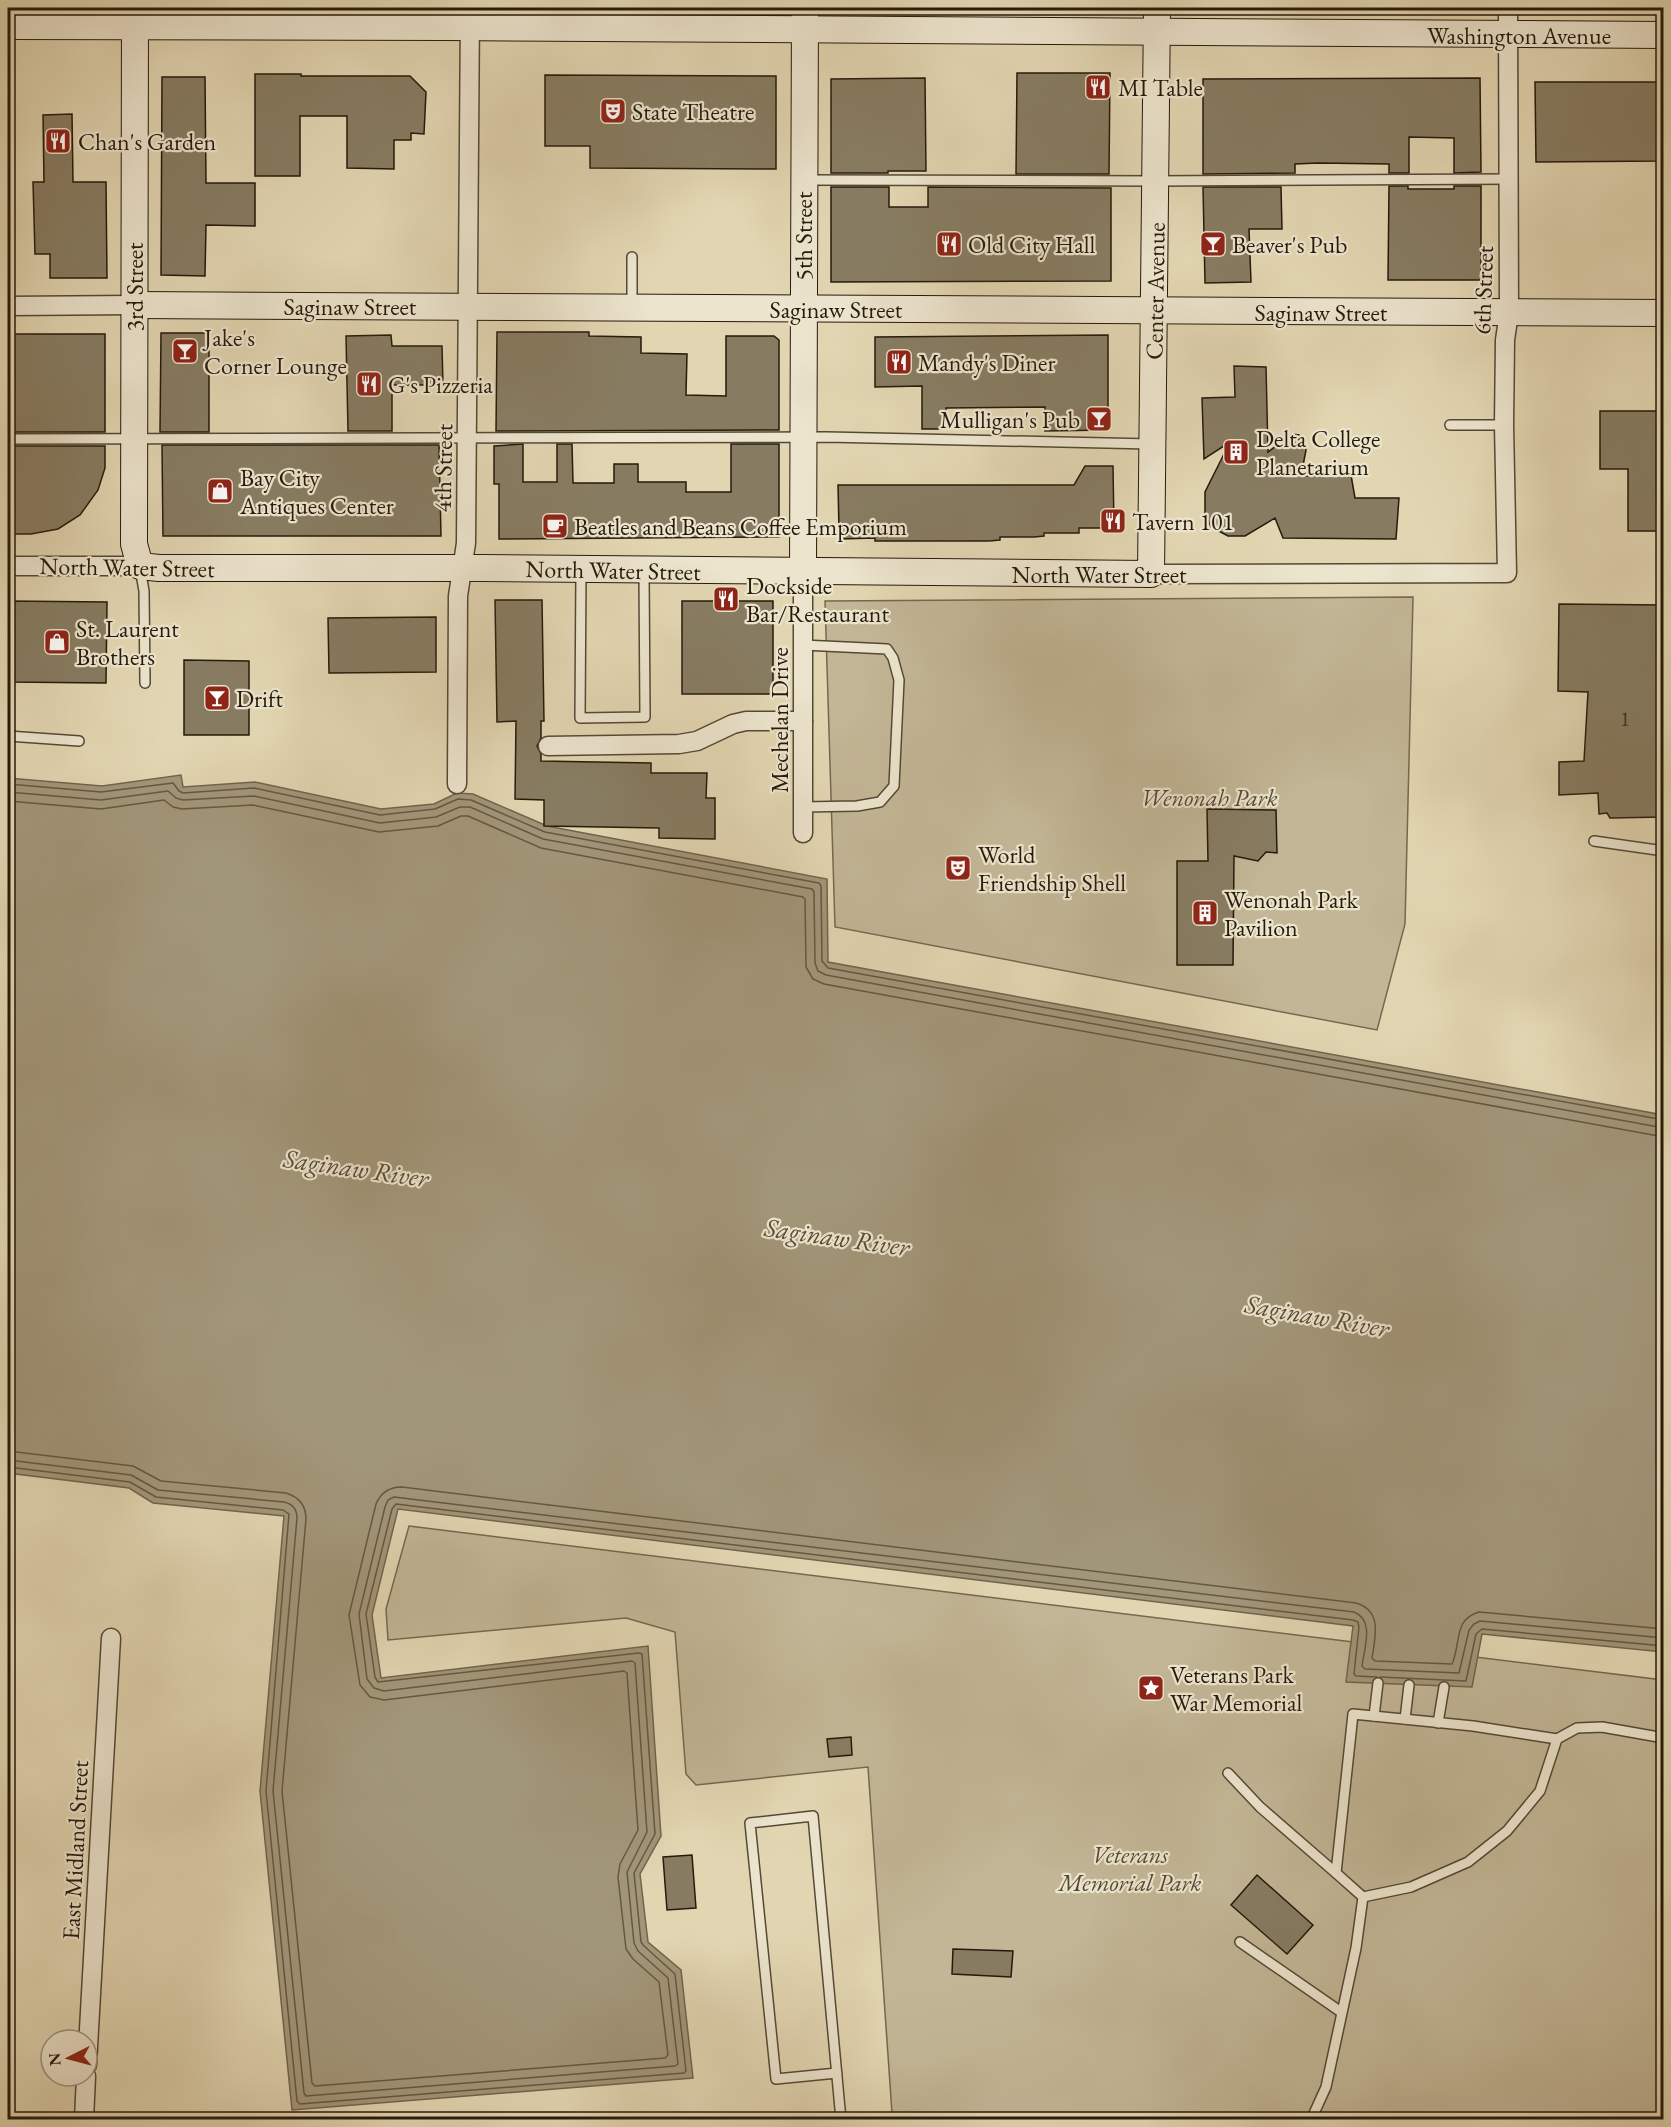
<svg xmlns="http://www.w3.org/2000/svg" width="1671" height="2127" font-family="'EB Garamond',serif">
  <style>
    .green { fill: #c2b696; stroke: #746850; stroke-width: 1.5 }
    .water { fill: #a29679; stroke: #70644d; stroke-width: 1.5 }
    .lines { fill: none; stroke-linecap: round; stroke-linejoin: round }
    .shore { stroke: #645842; stroke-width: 1.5 }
    .building { fill: #877c62; stroke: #251a0b; stroke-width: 1.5 }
    .lane-casing { stroke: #544935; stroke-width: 12 }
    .street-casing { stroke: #544935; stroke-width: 21 }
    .secondary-casing { stroke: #251a0b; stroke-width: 28 }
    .lane { stroke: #ece4cd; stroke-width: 9 }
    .street { stroke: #ece4cd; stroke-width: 18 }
    .secondary { stroke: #ece4cd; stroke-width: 26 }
    .labels { text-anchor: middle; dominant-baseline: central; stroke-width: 4.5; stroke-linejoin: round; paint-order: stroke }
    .number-label { font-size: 21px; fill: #3e3221 }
    .street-label { font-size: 24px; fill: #251a0b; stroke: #ece4cd }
    .poi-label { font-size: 24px; fill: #251a0b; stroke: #ece4cd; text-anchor: start }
    .park-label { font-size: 24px; font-style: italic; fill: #544935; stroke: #ece4cd }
    .water-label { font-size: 26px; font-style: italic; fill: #574c37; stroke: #ece4cd }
  </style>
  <rect width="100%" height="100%" fill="#e2d6b2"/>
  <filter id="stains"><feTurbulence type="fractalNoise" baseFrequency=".00333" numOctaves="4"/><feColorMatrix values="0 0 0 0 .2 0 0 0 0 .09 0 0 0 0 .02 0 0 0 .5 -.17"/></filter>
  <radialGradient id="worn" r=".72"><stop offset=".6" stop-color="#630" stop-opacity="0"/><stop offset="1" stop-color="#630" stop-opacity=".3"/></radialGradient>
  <g class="green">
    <path d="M1413,597l-8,327 -28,106 -542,-103 -10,-326z"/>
    <path d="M409,1526l1254,154v439h-838l67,-6 -24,-346 -172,18 -10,-11 -11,-142 -49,-14 -238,22 -2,-31z"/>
  </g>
  <path class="water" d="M181,775l2,12 72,-5 126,27 53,-5 23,-11 16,1 74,32 280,53 1,83 835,153v537l-181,-18 -10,53 -126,-5 7,-56 -955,-117 -26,106 9,63 267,-32 13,190 -21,38 8,68 33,28 12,108 -401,32 -32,-319 24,-275 -131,-13 -24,-15 -121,-15v-695l94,8z"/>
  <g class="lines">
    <g class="shore">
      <path d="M8,784l93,8 72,-9 6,8 4,2 71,-5 126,27 55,-6 23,-10 13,1 74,32 274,51 2,3 1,75 6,7 836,152"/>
      <path d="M8,792l93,8 67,-9 8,7 7,2 71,-4 126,27 56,-6 24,-10h10l73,32 269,50 2,3 1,71 3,8 8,4 838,153"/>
      <path d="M8,801l93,8 63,-9 9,7 9,2 71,-4 126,27 59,-6 23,-10h7l73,32 262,49 2,2 1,68 7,12 11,5 840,153"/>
      <path d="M8,1451l125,15 28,15 125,12c13,4 20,12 20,26l-24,272 30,292 3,3 350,-28 3,-3 -9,-73 -26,-23 -7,-10 -8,-72 2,-13 18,-34 -11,-157 -3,-2 -240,29 -14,-3 -10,-12 -11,-70 27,-111c5,-12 13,-17 26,-17l954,116c27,8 19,34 16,55l3,3 77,3c9,-19 1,-45 27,-52l185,17"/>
      <path d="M8,1460l123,15 27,15 126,12c9,2 13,8 13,16l-24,273 31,302 2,3 369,-30 3,-2 -10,-86 -30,-27 -4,-8 -7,-71 20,-40 -12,-169 -3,-2 -248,30 -10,-3 -7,-9 -8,-65 26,-107 3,-7 6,-3 960,115c21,8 10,37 8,54l3,3 94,4 10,-43 5,-6 6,-3 184,17"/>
      <path d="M8,1467l122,15 26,15 127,13 6,4 -23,277 31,310 3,3 384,-31 2,-2 -11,-97 -31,-28 -3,-4 -7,-69 21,-39 -13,-180 -3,-1 -261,29 -3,-5 -9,-63 26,-105 4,-5 957,116 5,2 1,5 -5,47 2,2 21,1"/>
      <path d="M1380,1677l86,4 10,-47 6,-5 182,17"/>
    </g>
  </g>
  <g class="building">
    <path d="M1017,73h93l-1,101h-93z"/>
    <path d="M255,74h46v2h109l16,16 -2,42 -13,-1v7h-17v29l-47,-1v-52h-47v60h-45z"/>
    <path d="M545,75l231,1v93l-186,-1v-22h-45z"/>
    <path d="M162,77h43l1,106h49v43l-49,-1 -1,51 -44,-1z"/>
    <path d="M925,78l1,93h-38v2h-57v-94z"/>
    <path d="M1480,78l1,94 -27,1v-35l-45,-1v36h-20v-9l-71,-1 -23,1v9l-92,1v-95z"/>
    <path d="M1535,82h129v79l-128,1z"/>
    <path d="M72,114l1,68h33l1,96h-57v-24h-15l-2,-72h11l-1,-67z"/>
    <path d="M1389,186h19v3h46v-3h27v94h-93z"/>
    <path d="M831,187h58v20h39v-20l183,1v93l-280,1z"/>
    <path d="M1203,187h78l1,42h-33l2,53 -46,1z"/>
    <path d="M497,332h92v4l52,1v16l46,1 -1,41 40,1v-60h48l5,4v90l-283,1z"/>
    <path d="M161,333h48v99h-49z"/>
    <path d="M11,334h94v98h-97v-49h2z"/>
    <path d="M391,335l1,11h50l1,39h-51v46h-44l-2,-95z"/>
    <path d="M1108,335v95l-63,1v-24l-99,1v21h-24v-43l-47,1v-50z"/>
    <path d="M1234,366l32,1 2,85 24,-18 7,1 4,4 3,11 -5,26 50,-1 4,23h44l-3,41 -113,-1 -8,-20 -30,18h-17l-17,-9 -6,-14v-21l25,-50 -26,17 -2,-61 33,-1z"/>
    <path d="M1600,411h64v120h-36v-62h-28z"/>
    <path d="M523,444v38h34v-38h15l1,39h41v-19h24v18h48v10h45v-48h48v93l-280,2v-55h-5v-38z"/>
    <path d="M162,445h277l2,91h-278z"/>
    <path d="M8,446h97v22l-7,22 -18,25 -22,14 -27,5h-23z"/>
    <path d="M1085,466h28l1,62h-35v5h-35v3l-10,1h-34v3l-11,1h-114v-3l-34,1v-10h-2l-1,-44h236z"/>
    <path d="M495,600h47l2,121h-3v17l-4,8 4,8v7l110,2v10h56l-1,25h9v41l-56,-1v-10l-115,-2v-26l-29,-1 1,-78 -19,1z"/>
    <path d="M8,601l99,1 -1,81 -98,-1z"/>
    <rect x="682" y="601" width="91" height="93"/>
    <path d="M1559,604l105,1v212l-54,1 -3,-5 -8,1 -1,-21 -39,2v-33l25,-1 4,-69 -30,-1z"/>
    <path d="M436,617v55l-107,1 -1,-55z"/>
    <path d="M184,660l65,1v74h-65z"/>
    <path d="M1207,809l69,1 1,43 -11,-1 -8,9 -24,-5 -1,109h-56v-104h31z"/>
    <path d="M851,1737l1,18 -23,2 -2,-18z"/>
    <path d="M692,1855l4,53 -29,2 -4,-53z"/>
    <path d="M1257,1875l56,50 -26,29 -56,-49z"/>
    <path d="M953,1949l60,2 -2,26 -59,-3z"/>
  </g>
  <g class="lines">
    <defs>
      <g id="lane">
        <path d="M80,23v-15"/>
        <path d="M806,180l350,1 353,-2"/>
        <path d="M632,257v48"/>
        <path d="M1450,425h54"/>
        <path d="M8,439l819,-2 324,7"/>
        <path d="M140,568l4,23 1,92"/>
        <path d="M581,570l-1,148 65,-1 -1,-145"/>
        <path d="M803,645l84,4 6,9 6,22 -5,106 -14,16 -23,4 -54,1"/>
        <path d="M8,736l71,5"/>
        <path d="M1594,841l70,10"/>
        <path d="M1374,1716l4,-33"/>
        <path d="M1405,1719l4,-34"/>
        <path d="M1438,1723l6,-36"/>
        <path d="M1228,1773l32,34 76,66 27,24 -7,51 -30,139 -15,33"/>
        <path d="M1336,1873l17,-159 120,12 84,13"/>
        <path d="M1363,1897l48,-10 57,-25 39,-31 33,-40 17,-52 20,-11 25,-1 62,11"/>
        <path d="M1240,1942l101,70"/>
        <path d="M837,2073l-61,6 -26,-256 63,-7 28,304"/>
      </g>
      <g id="street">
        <path d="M8,306l126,-1"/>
        <path d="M8,566h132"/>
        <path d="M803,572v261"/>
        <path d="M1151,574l356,-1 -3,-148 1,-85 4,-27 -1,-305"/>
        <path d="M548,746l131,-2 18,-3 36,-17 13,-3h57"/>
        <path d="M457,784l1,-188 8,-53 4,-535"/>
        <path d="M87,2065l24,-427"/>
        <path d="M84,2120l2,-44"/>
      </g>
      <g id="secondary">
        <path d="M135,8l-1,536 6,22 19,2h323l669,6 6,-566"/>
        <path d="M8,26l438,1 1218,8"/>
        <path d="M134,305l1530,8"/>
        <path d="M803,572l2,-564"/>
      </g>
    </defs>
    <use href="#lane" class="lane-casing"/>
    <use href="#street" class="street-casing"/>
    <use href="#secondary" class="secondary-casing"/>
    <use href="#lane" class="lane"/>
    <use href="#street" class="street"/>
    <use href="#secondary" class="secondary"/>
  </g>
  <defs>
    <symbol id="restaurant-square" viewBox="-11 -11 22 22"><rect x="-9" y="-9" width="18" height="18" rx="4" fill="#8f2418" stroke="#ece4cd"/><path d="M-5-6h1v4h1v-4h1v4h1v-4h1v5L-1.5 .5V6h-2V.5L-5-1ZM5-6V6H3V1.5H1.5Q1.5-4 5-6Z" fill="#fff"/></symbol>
    <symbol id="theatre-square" viewBox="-11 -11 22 22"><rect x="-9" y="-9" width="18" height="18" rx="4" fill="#8f2418" stroke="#ece4cd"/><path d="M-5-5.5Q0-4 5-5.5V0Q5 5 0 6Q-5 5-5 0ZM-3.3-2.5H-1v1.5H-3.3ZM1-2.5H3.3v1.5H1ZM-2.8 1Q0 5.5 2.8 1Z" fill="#fff"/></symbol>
    <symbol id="bar-square" viewBox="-11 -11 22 22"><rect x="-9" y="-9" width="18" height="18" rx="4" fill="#8f2418" stroke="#ece4cd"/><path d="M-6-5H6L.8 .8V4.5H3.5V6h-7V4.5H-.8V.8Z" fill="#fff"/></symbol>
    <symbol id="building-square" viewBox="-11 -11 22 22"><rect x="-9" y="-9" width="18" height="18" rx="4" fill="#8f2418" stroke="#ece4cd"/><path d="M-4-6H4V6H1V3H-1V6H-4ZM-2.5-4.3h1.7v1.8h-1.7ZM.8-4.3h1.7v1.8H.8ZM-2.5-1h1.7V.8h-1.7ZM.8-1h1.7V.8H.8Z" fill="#fff"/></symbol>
    <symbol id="shop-square" viewBox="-11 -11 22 22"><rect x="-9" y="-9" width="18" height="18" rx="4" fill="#8f2418" stroke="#ece4cd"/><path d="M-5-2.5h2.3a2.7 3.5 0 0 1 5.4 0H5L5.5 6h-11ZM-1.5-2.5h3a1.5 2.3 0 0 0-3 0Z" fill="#fff"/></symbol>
    <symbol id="cafe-square" viewBox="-11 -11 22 22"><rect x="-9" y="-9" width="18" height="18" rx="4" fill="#8f2418" stroke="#ece4cd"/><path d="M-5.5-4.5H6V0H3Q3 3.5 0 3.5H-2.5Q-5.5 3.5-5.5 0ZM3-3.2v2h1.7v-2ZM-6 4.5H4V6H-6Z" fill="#fff"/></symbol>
    <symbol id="sight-square" viewBox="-11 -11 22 22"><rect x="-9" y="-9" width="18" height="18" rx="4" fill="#8f2418" stroke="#ece4cd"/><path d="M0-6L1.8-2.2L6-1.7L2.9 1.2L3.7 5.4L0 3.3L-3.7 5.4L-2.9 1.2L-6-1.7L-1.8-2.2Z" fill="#fff"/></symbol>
  </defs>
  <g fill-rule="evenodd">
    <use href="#restaurant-square" x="1083" y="72" width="30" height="30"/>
    <use href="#theatre-square" x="598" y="96" width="30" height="30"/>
    <use href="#restaurant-square" x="43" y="126" width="30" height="30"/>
    <use href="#restaurant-square" x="934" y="229" width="30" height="30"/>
    <use href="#bar-square" x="1198" y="229" width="30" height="30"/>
    <use href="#bar-square" x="170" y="336" width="30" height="30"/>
    <use href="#restaurant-square" x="884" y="347" width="30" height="30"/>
    <use href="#restaurant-square" x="354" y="369" width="30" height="30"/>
    <use href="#bar-square" x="1084" y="404" width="30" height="30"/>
    <use href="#building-square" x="1221" y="437" width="30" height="30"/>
    <use href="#shop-square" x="205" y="476" width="30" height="30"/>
    <use href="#restaurant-square" x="1098" y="506" width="30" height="30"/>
    <use href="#cafe-square" x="540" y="511" width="30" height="30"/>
    <use href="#restaurant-square" x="711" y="584" width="30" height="30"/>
    <use href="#shop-square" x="42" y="627" width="30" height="30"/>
    <use href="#bar-square" x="202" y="683" width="30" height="30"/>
    <use href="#theatre-square" x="943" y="853" width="30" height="30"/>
    <use href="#building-square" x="1190" y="898" width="30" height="30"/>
    <use href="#sight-square" x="1136" y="1673" width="30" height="30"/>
  </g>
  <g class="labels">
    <g class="number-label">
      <text x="1625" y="718">1</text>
    </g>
    <g class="street-label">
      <text x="1519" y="35">Washington Avenue</text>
      <text transform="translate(803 236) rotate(-90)">5th Street</text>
      <text transform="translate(134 287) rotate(-90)">3rd Street</text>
      <text transform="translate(1483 290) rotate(-88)">6th Street</text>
      <text transform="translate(1155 291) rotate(-89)">Center Avenue</text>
      <text x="350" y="306">Saginaw Street</text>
      <text x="836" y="309">Saginaw Street</text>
      <text x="1321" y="312">Saginaw Street</text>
      <text transform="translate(443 468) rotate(-89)">4th Street</text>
      <text transform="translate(127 567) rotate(1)">North Water Street</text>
      <text transform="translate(613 570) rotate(1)">North Water Street</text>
      <text x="1099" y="574">North Water Street</text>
      <text transform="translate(779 720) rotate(-90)">Mechelan Drive</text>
      <text transform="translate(75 1850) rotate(-87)">East Midland Street</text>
    </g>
    <g class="poi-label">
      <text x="1118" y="87">MI Table</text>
      <text x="632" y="111">State Theatre</text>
      <text x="78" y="141">Chan's Garden</text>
      <text x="968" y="244">Old City Hall</text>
      <text x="1232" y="244">Beaver's Pub</text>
      <text x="204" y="337">Jake's<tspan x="204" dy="28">Corner Lounge</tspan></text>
      <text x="918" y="362">Mandy's Diner</text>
      <text x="388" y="384">G's Pizzeria</text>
      <text x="1080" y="419" text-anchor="end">Mulligan's Pub</text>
      <text x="1256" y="438">Delta College<tspan x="1256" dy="28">Planetarium</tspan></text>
      <text x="240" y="477">Bay City<tspan x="240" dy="28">Antiques Center</tspan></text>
      <text x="1132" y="521">Tavern 101</text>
      <text x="574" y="526">Beatles and Beans Coffee Emporium</text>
      <text x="746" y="585">Dockside<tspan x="746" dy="28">Bar/Restaurant</tspan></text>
      <text x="76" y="628">St. Laurent<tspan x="76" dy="28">Brothers</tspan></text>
      <text x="236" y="698">Drift</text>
      <text x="978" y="854">World<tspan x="978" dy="28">Friendship Shell</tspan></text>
      <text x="1224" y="899">Wenonah Park<tspan x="1224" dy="28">Pavilion</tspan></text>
      <text x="1170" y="1674">Veterans Park<tspan x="1170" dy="28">War Memorial</tspan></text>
    </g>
    <g class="park-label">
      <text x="1209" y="797">Wenonah Park</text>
      <text x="1130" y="1854">Veterans<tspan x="1130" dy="28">Memorial Park</tspan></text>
    </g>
    <g class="water-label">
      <text transform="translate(356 1168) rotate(8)">Saginaw River</text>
      <text transform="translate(837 1237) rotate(8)">Saginaw River</text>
      <text transform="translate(1317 1316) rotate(10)">Saginaw River</text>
    </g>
  </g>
  <rect width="1671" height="2127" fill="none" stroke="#e2d6b2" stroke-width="30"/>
  <rect x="9" y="9" width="1653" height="2109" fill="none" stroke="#251a0b" stroke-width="3"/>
  <rect x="15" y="15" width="1641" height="2097" fill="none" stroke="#251a0b" stroke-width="1.5"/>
  <g transform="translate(69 2058) rotate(264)"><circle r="28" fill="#ece4cd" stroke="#9c937f" stroke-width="1.5"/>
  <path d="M0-4.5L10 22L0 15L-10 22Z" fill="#8f2418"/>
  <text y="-9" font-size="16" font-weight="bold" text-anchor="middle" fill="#251a0b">N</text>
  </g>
  <rect width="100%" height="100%" filter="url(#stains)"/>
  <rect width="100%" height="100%" fill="url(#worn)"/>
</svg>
